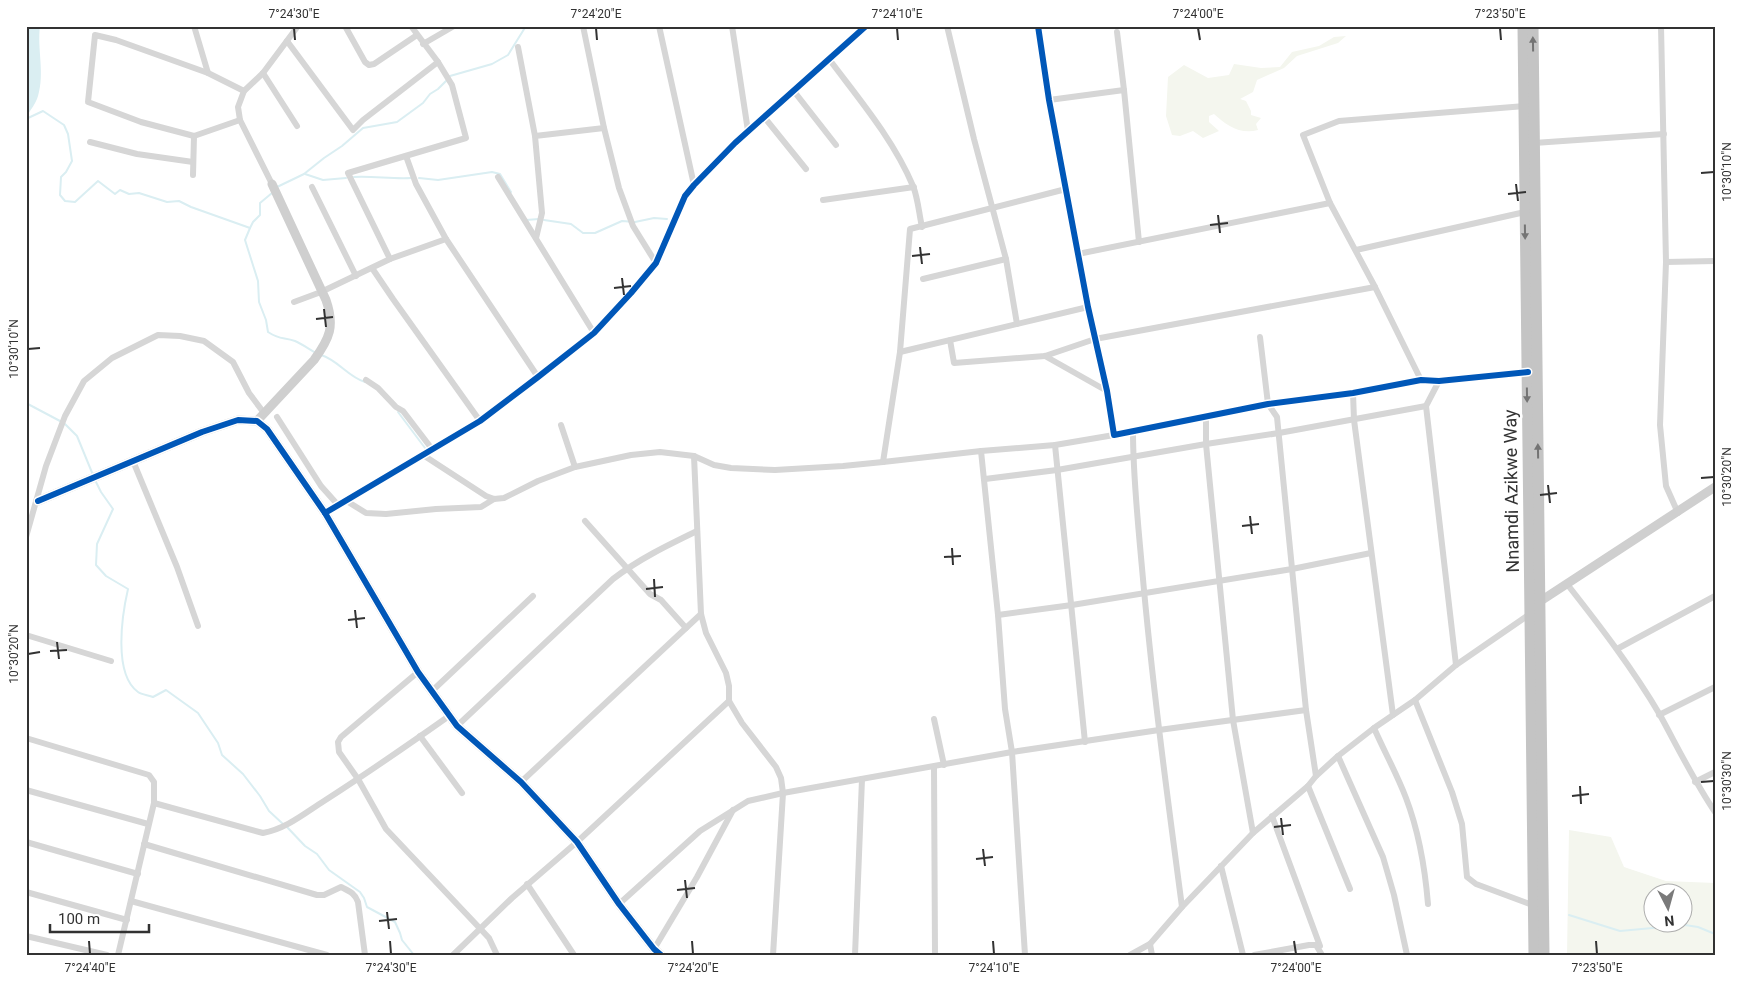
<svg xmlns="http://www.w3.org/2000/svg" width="1741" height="981" font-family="Roboto,sans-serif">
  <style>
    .green { fill: #f4f6ee; fill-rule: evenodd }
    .water { fill: #daeef2 }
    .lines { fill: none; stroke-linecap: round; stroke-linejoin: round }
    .stream { stroke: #daeef2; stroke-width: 2 }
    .street { stroke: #d6d6d6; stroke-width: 6 }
    .secondary { stroke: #cfcfcf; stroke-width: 9 }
    .highway { stroke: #c4c4c4; stroke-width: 11 }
    .cycleway-casing { stroke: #fff; stroke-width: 9 }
    .cycleway { stroke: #0057b8; stroke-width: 6 }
    .oneway { fill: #747474 }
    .ticks { fill: none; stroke: #323232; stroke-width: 2 }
    .labels { text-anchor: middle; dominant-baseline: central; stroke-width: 5; stroke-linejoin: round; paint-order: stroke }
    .street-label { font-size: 18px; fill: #323232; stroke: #fff }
    .neatline { fill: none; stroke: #323232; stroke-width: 2 }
    .ticks-label { font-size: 12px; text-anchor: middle; fill: #323232 }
  </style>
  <rect width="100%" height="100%" fill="#fff"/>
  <g class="green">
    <path d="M1346,36l-8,7 -41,13 -13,12 -27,12 -4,12 -13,7 6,2 5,10v4l10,3 -5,6 2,6c-18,5 -32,-5 -44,-16l-5,2v6l10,9 -16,7 -10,-7 -13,5 -8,-1 -6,-19 2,-39 16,-12 24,13 21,-3 5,-11 27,4 19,-1 12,-15 27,-6 15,-9z"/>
    <path d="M1569,830l42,7 13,30 42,14 49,2v72h-148zM1654,894h30v30h-30z"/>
  </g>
  <path class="water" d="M26,26h14c-3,23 5,47 -2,70 -2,7 -8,15 -12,21z"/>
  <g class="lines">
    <g class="stream">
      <path d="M450,76l42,-12 16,-9 18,-29"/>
      <path d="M26,119l17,-8 21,14 4,9 4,27 -6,11 -5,5 -1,18 5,6 10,1 23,-21 17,13 5,-4 9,4 10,-1 28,9 12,-1 12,6 59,21 3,-6 7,-7v-12l12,-10"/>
      <path d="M305,174l18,6 23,-2"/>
      <path d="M354,177c19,-1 38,2 57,1"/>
      <path d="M419,178l19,2 54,-8 8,2 11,18"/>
      <path d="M277,187l27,-13 20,-16 18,-12 21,-18 34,-6 26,-19 7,-9 8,-5 9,-9"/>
      <path d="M526,220l13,-1"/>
      <path d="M544,220l27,4 12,9h12l27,-12 13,1 19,-4 13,1"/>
      <path d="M250,228l-5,12 13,41 1,21 7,18 2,12c12,8 15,5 27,9 7,3 14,8 21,12"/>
      <path d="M321,355c17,5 27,22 44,27"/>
      <path d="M26,403l34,18"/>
      <path d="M398,412l27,36"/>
      <path d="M65,424l12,12 16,39"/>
      <path d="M95,480l6,12 12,17 -16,35 -1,21 10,11 22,13c-6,26 -15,85 10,103 4,3 11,3 15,5l13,-7 32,23 20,30 4,12 21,19 17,22 9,15 14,13"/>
      <path d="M287,827l18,19 12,8 12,16 31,22 4,6 3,9 28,15 5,11 2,7 12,15"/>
      <path d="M1569,915l51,16 65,-6 13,2 17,7"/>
    </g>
    <g class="street">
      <path d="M194,26l14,47"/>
      <path d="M345,26l20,36 4,3 5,-1 43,-29"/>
      <path d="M583,26l21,102 15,60 14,38 23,37"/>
      <path d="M659,26l35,159"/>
      <path d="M732,26l16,105"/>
      <path d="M947,26l27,113 32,120 11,65"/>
      <path d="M1038,26l11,74 39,207 19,84 7,44 154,-31 85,-11 68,-13 18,1 89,-9"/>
      <path d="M1661,26l5,236 -6,163 6,61 12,27"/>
      <path d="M1117,32l7,58"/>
      <path d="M287,41l66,89 10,-10 75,-58"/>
      <path d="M423,44l31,-18"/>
      <path d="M518,47l17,89 7,77 -6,25"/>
      <path d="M829,59c30,40 64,80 84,127 5,12 6,28 9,41"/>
      <path d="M263,73l34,53"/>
      <path d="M793,90l43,55"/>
      <path d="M1049,100l75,-10 15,152"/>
      <path d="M764,117l42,52"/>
      <path d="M240,120l-46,16 -53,-14 -53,-20 7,-67 21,5 92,33 36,18"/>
      <path d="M535,136l69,-8"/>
      <path d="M90,142l47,12 56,8"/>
      <path d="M1534,143l130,-9"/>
      <path d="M406,156l10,28 30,55 92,138"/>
      <path d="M193,175l1,-39"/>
      <path d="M498,177l96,156"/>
      <path d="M272,184l-32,-64 -2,-13 6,-16 19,-18 35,-47"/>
      <path d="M312,187l44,89"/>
      <path d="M823,200l91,-13"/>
      <path d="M1356,250l169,-38"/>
      <path d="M1078,254l252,-51"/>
      <path d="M390,259l-42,-86 118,-35 -14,-53 -14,-23 -27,-36"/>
      <path d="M1666,262l49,-1"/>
      <path d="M372,268l21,31 87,122"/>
      <path d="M923,279l83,-20"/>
      <path d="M294,302l27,-10 69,-33 56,-20"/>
      <path d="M1260,337l8,67 9,13 29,293 10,66"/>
      <path d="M950,340l4,23 91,-7 50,-17 280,-52"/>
      <path d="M900,352l188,-45"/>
      <path d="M1045,356l62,35"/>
      <path d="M366,380l12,8 18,19 7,4 29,38"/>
      <path d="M1421,380l-46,-93 -45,-84 -27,-68 36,-14 186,-15"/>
      <path d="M1439,381l-13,25 30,259"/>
      <path d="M1353,393l1,27 39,295"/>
      <path d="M1206,416v28l27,276 20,113"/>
      <path d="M277,417l44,69 17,19"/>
      <path d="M561,425l14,42"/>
      <path d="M1133,432c0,45 5,91 9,136 10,114 25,226 40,339"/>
      <path d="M1055,445l30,297"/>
      <path d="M981,451l17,164 7,94 7,43 13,203"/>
      <path d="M423,455l63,41 8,3 10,-1 34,-17 37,-14 56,-12 29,-3 34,4 20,9 17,3 44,2 68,-4 40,-4 98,-11 74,-6 59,-10"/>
      <path d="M694,456l7,158 5,19 20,40 3,13v15l13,22 34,44 5,11 2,15 -10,162"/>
      <path d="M133,461l44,106 21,59"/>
      <path d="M883,462l17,-110 10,-123 156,-40"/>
      <path d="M985,479l72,-9 149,-26 73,-11 147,-27"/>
      <path d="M345,500l21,13 20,1 50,-5 45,-2 13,-8"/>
      <path d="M325,513l155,-92 58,-44 56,-44 37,-40 25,-30 29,-67 9,-11 41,-42 131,-117"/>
      <path d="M585,521l65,73 11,6 25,28"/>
      <path d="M26,537l20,-71 19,-50 19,-35 28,-23 46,-23 22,1 24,5 29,21 16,31 15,20"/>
      <path d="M1567,584c33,42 66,85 93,131 18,33 34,66 55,97"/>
      <path d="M998,615l74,-10 220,-36 79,-16"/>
      <path d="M26,635l85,26"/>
      <path d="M1617,649l98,-53"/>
      <path d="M418,672l-77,65 -3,5 1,10 19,27 28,50 103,109 8,17"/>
      <path d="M432,691l101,-95"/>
      <path d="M1415,700l37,92 10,32 5,53 9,7 59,22"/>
      <path d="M1659,715l56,-28"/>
      <path d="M934,719l10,46"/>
      <path d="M457,726l156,-147c26,-20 55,-34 84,-48"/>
      <path d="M1374,728c10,23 23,46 32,70 13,34 19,70 22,106"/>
      <path d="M420,736l42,57"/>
      <path d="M26,738l123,37 5,7v21l-36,152"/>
      <path d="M1338,756l45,101 11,38 13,60"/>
      <path d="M934,767l1,188"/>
      <path d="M521,782l180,-168"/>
      <path d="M1695,782l20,-10"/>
      <path d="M1308,786l42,103"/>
      <path d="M26,790l122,34"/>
      <path d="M154,803l109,30c23,-4 42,-20 61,-32 42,-27 84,-56 125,-85"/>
      <path d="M1272,816l48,130"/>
      <path d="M26,842l112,32"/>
      <path d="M144,844l173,51h7l17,-8c8,4 14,6 17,15l7,53"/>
      <path d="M1221,866l22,89"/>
      <path d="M527,884l47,71"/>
      <path d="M26,892l101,28"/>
      <path d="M131,901l196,54"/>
      <path d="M619,904l81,-73 48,-30 35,-8 229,-41 147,-22 147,-20"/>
      <path d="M26,936l81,19"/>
      <path d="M1150,944l2,11"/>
      <path d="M654,949l43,-72 36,-67"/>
      <path d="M453,955l59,-57 65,-56 152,-141"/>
      <path d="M855,955l7,-176"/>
      <path d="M1130,955l20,-11 32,-37 71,-74 55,-47 8,-10 22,-20 36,-28 41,-28 41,-35 74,-51"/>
      <path d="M1254,955l55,-10h7l6,10"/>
    </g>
    <g class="secondary">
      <path d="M257,421l57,-61c16,-22 21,-34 12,-60l-54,-116"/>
      <path d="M38,501l164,-69 36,-12 19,1 10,8 58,84 93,159 39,54 64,56 56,60 42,62 35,45 7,6"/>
      <path d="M1539,602l176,-115"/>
    </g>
    <g class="highway">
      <path d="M1523,26l11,929"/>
      <path d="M1533,26l11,929"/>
    </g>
    <defs>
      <g id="cycleway">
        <path d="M1038,26l11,74 39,207 19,84 7,44 154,-31 85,-11 68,-13 18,1 89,-9"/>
        <path d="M38,501l164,-69 36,-12 19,1 10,8 58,84 93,159 39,54 64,56 56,60 42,62 35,45 7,6"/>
        <path d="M325,513l155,-92 58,-44 56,-44 37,-40 25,-30 29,-67 9,-11 41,-42 131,-117"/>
      </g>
    </defs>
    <use href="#cycleway" class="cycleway-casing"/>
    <use href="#cycleway" class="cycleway"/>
  </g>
  <defs><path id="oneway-solid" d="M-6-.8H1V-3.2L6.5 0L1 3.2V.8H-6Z" transform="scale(1.25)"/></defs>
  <g class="oneway">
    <use href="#oneway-solid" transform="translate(1533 44) rotate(-91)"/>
    <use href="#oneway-solid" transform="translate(1525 232) rotate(89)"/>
    <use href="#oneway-solid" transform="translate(1527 395) rotate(89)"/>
    <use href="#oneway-solid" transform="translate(1538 451) rotate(-91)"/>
  </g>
  <path class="ticks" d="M294,28l1,12M596,28l1,12M897,28l1,12M1198,28l2,12M1500,28l1,12M1701,173l13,-1M1516,184l2,17M1508,194l18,-2M1218,215l2,18M1210,225l18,-2M920,247l2,17M912,256l18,-2M622,278l2,17M614,288l17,-2M324,309l2,18M316,319l17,-2M28,349l12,-1M1701,478l13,-1M1548,485l2,18M1540,495l17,-2M1250,516l2,18M1242,526l17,-2M952,548l1,17M944,557l17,-1M654,579l1,18M646,589l17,-2M355,610l2,18M348,620l17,-2M57,642l2,17M50,651l17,-1M28,654l12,-2M1701,782l13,-1M1580,786l1,18M1572,796l17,-2M1281,818l2,17M1274,827l17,-2M983,849l2,17M976,859l17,-2M685,880l2,18M677,890l18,-2M387,912l2,17M379,921l18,-2M89,941l1,13M390,941l1,13M692,941l1,13M993,941l1,13M1294,941l2,13M1596,941l1,13"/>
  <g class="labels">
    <g class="street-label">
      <text transform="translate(1511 491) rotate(-91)">Nnamdi Azikwe Way</text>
    </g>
  </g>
  <rect width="1741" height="981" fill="none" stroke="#ffffff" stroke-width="55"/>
  <g transform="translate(1668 908) rotate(174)"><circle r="24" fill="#ffffff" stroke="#adadad"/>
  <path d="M0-4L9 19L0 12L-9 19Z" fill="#7a7a7a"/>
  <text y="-8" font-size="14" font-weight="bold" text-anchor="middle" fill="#323232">N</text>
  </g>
  <path d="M50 924v8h99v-8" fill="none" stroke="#323232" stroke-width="2.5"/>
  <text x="58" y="924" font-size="15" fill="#323232" stroke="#ffffff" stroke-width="4" paint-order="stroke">100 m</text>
  <rect x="28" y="28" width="1686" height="926" class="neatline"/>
  <g class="ticks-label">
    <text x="294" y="18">7°24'30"E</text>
    <text x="596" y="18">7°24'20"E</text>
    <text x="897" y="18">7°24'10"E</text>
    <text x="1198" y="18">7°24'00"E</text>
    <text x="1500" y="18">7°23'50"E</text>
    <text transform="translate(1727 172) rotate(-90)" y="4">10°30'10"N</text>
    <text transform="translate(14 349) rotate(-90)" y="4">10°30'10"N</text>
    <text transform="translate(1727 477) rotate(-90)" y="4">10°30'20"N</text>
    <text transform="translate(14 654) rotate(-90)" y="4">10°30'20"N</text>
    <text transform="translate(1727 781) rotate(-90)" y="4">10°30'30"N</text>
    <text x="90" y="972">7°24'40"E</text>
    <text x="391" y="972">7°24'30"E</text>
    <text x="693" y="972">7°24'20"E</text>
    <text x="994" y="972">7°24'10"E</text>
    <text x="1296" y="972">7°24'00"E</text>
    <text x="1597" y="972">7°23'50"E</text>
  </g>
</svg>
